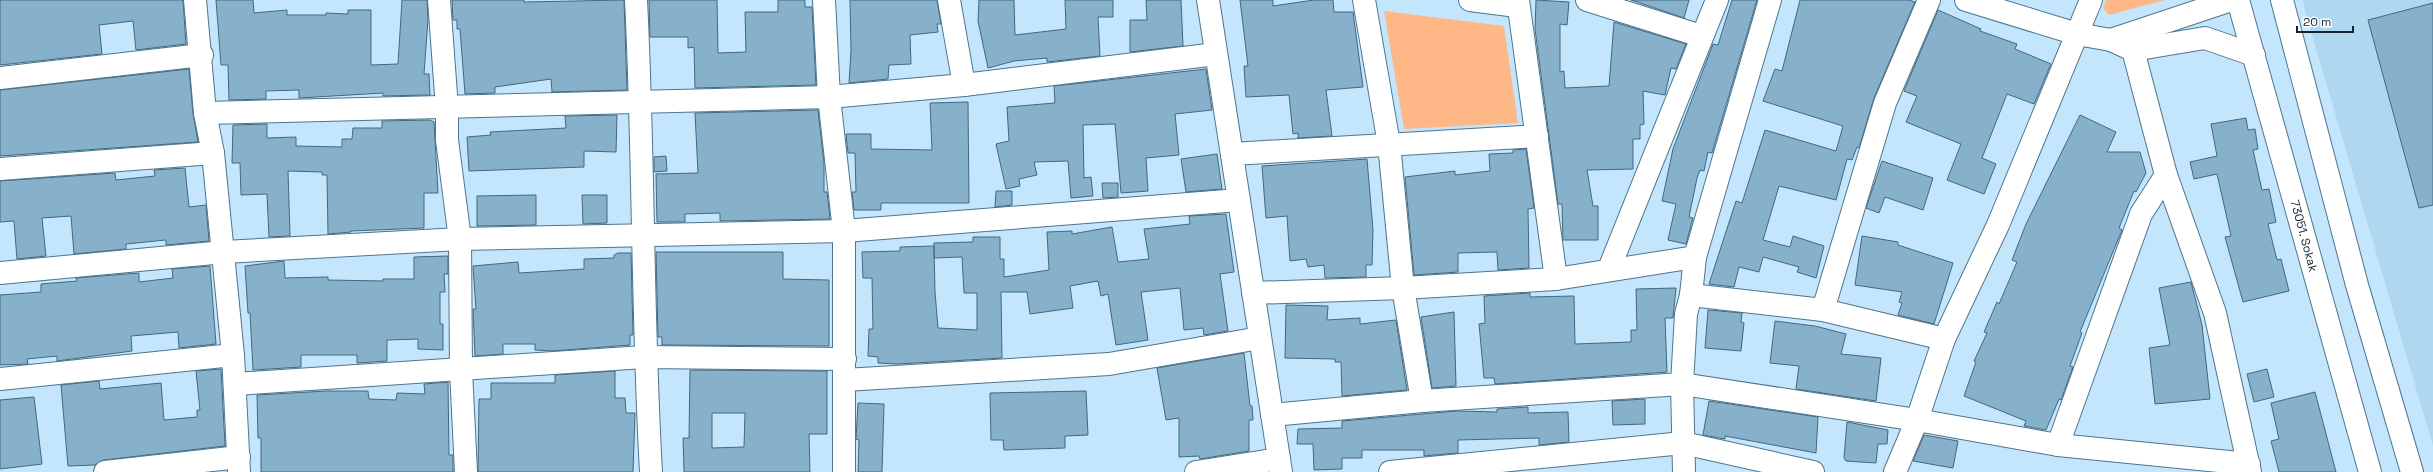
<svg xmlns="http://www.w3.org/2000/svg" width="2433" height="472" font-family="'Space Grotesk',sans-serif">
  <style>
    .built { fill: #b0d7f0 }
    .green { fill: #feb887 }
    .building { fill: #87b1cb; stroke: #416880; fill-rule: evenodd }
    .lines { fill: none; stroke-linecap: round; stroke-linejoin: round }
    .minor-casing { stroke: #4d758d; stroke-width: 24 }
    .tertiary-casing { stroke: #4d758d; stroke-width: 24 }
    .secondary-casing { stroke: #4d758d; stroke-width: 24 }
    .minor { stroke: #fff; stroke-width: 22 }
    .tertiary { stroke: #fff; stroke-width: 22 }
    .secondary { stroke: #fff; stroke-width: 22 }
    .labels { text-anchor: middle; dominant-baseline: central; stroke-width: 4; stroke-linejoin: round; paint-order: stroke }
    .street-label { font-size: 12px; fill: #12232d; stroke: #fff }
  </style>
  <rect width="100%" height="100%" fill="#c4e6fc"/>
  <path class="built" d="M2303,0h130v446l-128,-435z"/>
  <g class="green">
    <path d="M2106,0h59l-56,15 -6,-7z"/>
    <path d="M1384,11l120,15 14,97 -114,6z"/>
  </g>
  <g class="building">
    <path d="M0,0h183l3,44 -50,6 -3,-29 -34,4 3,29 -102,11z"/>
    <path d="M216,0h37l1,13 33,-3v5h39v-2l22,1v-4h23v55l27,-1 4,-64h25l1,19 -4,55h5l1,21 -47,1v-3l-84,5v-8l-33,1v8l-37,1 -1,-35h-7z"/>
    <path d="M452,0h72v2l100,-2 3,90 -75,2 -1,-13 -56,8v6l-30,1 -5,-65h-3v-9h-4z"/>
    <path d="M649,0h68l1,53 28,-1 -1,-40h33v-12h27v7h7l4,78 -121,3 -1,-41 -6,1v-11h-38z"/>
    <path d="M850,0h87l4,24h-4l1,8 -28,3 1,29 -22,1 -1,14 -39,4 2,-32z"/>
    <path d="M979,0h35l1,35 51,-6 -1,-29h48v17h-15l2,39 -53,6v-4l-33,3 -26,7 -10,-47z"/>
    <path d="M1146,0h35l2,46 -53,6v-32h17z"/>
    <path d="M1240,0h33v6l41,-6h19l1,12h19l10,75 -37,3 6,46 -34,2v-5l-5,1 -4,-39 -43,2 -2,-31h4z"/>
    <path d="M1536,0l33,2 -2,23 -7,-1v48l4,-1 1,17 44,-2 5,-64 72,22 -10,25 -5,-1 -6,27 -22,-4 1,33 -4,1v14h-7v30l-46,1 6,36h5v34h-35l-1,-36h-4l-23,-175z"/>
    <path d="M1631,0h58l-5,18z"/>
    <path d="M1732,0h25l-45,153 -4,-1 -4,19 -4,-1 -3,8 -8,39 4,1 -7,26 -18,-4 8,-36 -14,-3 11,-52 40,-105 5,1z"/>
    <path d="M1800,0h109l6,2 -41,96 -15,50 -2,-1 -5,13 -5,-1 -11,41 -57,-14 -16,54 27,7 3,-11 31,10 -8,32 -19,-6 2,-5 -36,-10 -4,15 -20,-5 -5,20 -25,-3 27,-83 6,2 23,-73 71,21 7,-25 -80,-25 12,-32 7,2z"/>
    <path d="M2433,3v202l-14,3 -51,-188z"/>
    <path d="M1938,10l43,19 -1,2 37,13 -2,5 36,15 -17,40 -27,-10 -25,64 14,6 -12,30 -37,-14 14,-36 -55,-22 11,-26 -13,-5z"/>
    <path d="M189,69l4,45 5,28 -198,14v-66z"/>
    <path d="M1206,69l6,41 -37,4 4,41 -33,3 2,33 -27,2 -6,-69 -32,1 1,53 7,-1 2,19 -22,2 -3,-37 -34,1 3,13 -18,4 1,7 -14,3 -10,-45 13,-3 -2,-34 48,-4 -1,-17z"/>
    <path d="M968,102l1,101h-88v7h-27l-2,-18h4l-1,-39h-7l-2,-19h25v15l61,1 -2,-47z"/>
    <path d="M818,110l6,53v29h3l3,27 -110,2v-8l-35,1v8h-28l-1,-48 42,-1 -3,-60z"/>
    <path d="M617,115l-1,37 -32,-1v16l-115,4 -2,-34 24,-2 -1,-3 76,-4 -1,-12z"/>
    <path d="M2080,115l36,17 -9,20h33l6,21 -10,19 -2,-1 -15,37 3,2 -42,102 2,1 -12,33 3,1 -12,33 -2,-1 -13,31 -22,-4 2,-5 -62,-25 12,-34 -2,-1 13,-28 -3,-1 13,-30 2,2 18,-42 -5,-2 14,-36z"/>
    <path d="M2246,118l2,12 7,-1 3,20 -5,1 9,40 7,-1 7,33 -8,2 9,36 4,-1 8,32 -46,11 -18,-65 6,-1 -14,-62 -23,5 -4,-17 27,-6 -6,-32z"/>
    <path d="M430,120l4,2 4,71h-14v35l-73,3v1l-23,2 -1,-59h-5v-3l-34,-1 2,65 -21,1 -2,-43 -26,1 -1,-32h-8l1,-38 34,-1v14l29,-1v9l46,1v-8h10l1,-11h29v-7z"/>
    <path d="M1526,149l8,59 -6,1 1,59 -31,2 -1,-18 -39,1v19l-44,3 -9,-98 50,-6v4l35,-4 -1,-17 24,-1v-3z"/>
    <path d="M1217,154l5,35 -36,3 -5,-33z"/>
    <path d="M666,156l1,15 -13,1v-15z"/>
    <path d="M1367,159l6,71 -1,35h-6v12l-41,1 -1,-13 -16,2 -2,-8 -16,2 -3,-45 -21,2 -4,-52z"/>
    <path d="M1882,161l51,17 -10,32 -38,-13 -6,16 -13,-5z"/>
    <path d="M185,168l4,39 17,-2 3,36 -43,4v-5l-40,4v5l-52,5 -3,-38 -29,2 4,38 -29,3 -3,-38 -14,1v-41l115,-8 1,7 39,-4 -1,-6z"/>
    <path d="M1102,183h16v14l-15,1z"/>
    <path d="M996,191h16v14l-17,2z"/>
    <path d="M536,195v30l-59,1v-30z"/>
    <path d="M582,195h25v28l-24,1z"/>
    <path d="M1226,214l8,58 -14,2 8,57 -24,4 -1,-7 -19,2 -4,-42 -39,4 7,48 -32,5 -8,-51 -7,2 -3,-15 -28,5 3,22 -43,6 -3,-22h-26l1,66 -105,6 -19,-1v-6l-10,-1 1,-27h4l-1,-51h-9l-1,-26 38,-1v-4l34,-1 1,46 3,36 39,2v-37h-13l-2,-36 -28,1v-15l39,-1v-5h27v22h4v18l45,-7 -2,-38 25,-1v3l40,-7 6,35 31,-3 -5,-30 46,-5 -1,-8z"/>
    <path d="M1862,236l36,6v3l55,18 -19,61 -36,-9 4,-12 -3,-1 3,-10 -47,-7z"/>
    <path d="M656,252h127v27l46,1v66l-167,-1v-8h-4z"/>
    <path d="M618,253h13l2,82h-3v10l-78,6 -17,-1v-6h-32v10l-28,2 -2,-47h3l-3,-43 45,-4 1,11 65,-4v-10l30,-1v-3z"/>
    <path d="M448,256v18h-4l1,18h-5v32h3v26l-25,-1v-10l-31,1v21l-30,2v-8h-56v12l-48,3 -3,-57h-2l-3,-47 39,-5 1,17 43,-1v3l55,1v-2h31v-22z"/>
    <path d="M210,266l6,78 -37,4 -1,-16 -47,4 1,15 -75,10v-5l-30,3 1,5 -28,1v-70l41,-3v-8l36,-3 -1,-3 63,-5v9l34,-4 -1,-9z"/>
    <path d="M2191,282l11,43 8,74 -55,5 -6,-56 21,-3 -11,-57z"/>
    <path d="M1676,288l-3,30h-8l2,54 -172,12 -1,-6h-10l-5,-54 6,-1 -1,-27 46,-3v4l44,-1 1,48 56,-2v-12h6l-1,-41z"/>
    <path d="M1286,305l42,1 -1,14 33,-2v6l36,-4 11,70 -65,6 -1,-34h-6v-3l-50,-1z"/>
    <path d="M1708,310l34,3 -1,9 3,1 -3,28 -36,-3z"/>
    <path d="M1454,312l2,74 -24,2 -11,-71z"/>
    <path d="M1775,321l40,5 31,8 -5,20 40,4 -5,43 -80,-12 3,-23 -29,-3z"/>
    <path d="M1244,353l6,53h2l1,14h-4v31l-49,8 -1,-3 -20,1v-39l-13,2 -9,-52z"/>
    <path d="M221,369l4,77 -121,14 -9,5 -27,1 -7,-81 38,-4 1,8 61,-6 3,37 33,-3v-7h3l-4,-39z"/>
    <path d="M2267,369l7,28 -20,5 -7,-28z"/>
    <path d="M690,370l137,1v63h-18l1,38h-126l-1,-34h6zM712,413h33l-1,34 -32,1z"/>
    <path d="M615,371v27h10l1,15h9l-2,59h-155l1,-73h12v-16h64v-8z"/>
    <path d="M448,382l1,73h4v17h-192v-34h-3l-1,-43 69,-4h42l1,8 27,1 1,-7 28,1 -1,-10z"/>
    <path d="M1086,391l2,44 -23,1v12l-61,2 -1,-10h-12l-1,-47z"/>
    <path d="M2315,392l21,80h-57l-8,-31 8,-2 -8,-36z"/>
    <path d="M34,397l8,67 -42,5v-69z"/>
    <path d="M1645,399v25l-32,1 -1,-24z"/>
    <path d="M1709,401l109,16 -2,36 -91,-17v3l-22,-4z"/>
    <path d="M858,403l26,1 -2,68h-24l1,-32 -3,-1z"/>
    <path d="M1528,407v6l40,-1 1,30 -30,3v-7l-81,2v13l-34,3v-6h-62v8h-20v11l-28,1 -1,-26h-16l1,-15 44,-1v-7l114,-10 41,1v-3z"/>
    <path d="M1847,422l41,8 -1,14h-9l-2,19 -30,-2 -2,-3z"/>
    <path d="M1924,435l34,6 -5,27 -40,-7z"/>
  </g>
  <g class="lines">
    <defs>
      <g id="minor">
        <path d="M439,0l8,108v32l13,99 1,131 5,102"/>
        <path d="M824,0l5,97 15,134v241"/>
        <path d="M949,0l15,85"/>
        <path d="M1364,0l25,144 14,144 19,113"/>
        <path d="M1470,0l47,6"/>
        <path d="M1518,0l38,279"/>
        <path d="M1587,0l114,36"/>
        <path d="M1966,0l111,34 34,6 22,10 72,-12 49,17"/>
        <path d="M2111,40l120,-40"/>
        <path d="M2133,50l33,125 49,138 35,159"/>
        <path d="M0,78l202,-23"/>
        <path d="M205,113l624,-16 135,-12 252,-31"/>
        <path d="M1232,154l305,-18"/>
        <path d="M0,169l213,-16"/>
        <path d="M1609,269l108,-269"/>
        <path d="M0,273l224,-21 236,-13 384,-8 395,-31"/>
        <path d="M1253,293l150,-5 153,-9 139,-22"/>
        <path d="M1691,295l132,15 121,29"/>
        <path d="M1823,310l62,-207 44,-103"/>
        <path d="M0,379l233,-24"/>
        <path d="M845,380l264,-16 151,-26"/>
        <path d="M235,384l409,-27 201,2"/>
        <path d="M1272,415l150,-14 260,-17 235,36 141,25 191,19"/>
        <path d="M2058,445l83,-231 25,-39"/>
        <path d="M105,472l134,-15"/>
        <path d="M1196,472l83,-13"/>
        <path d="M1390,472l293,-29 130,29"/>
        <path d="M1684,472l-2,-88 4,-70 5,-19 4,-38 75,-257"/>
        <path d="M1895,472l22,-52 27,-81 54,-114 93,-225"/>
      </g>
      <path id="tertiary" d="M636,0c8,157 6,315 15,472"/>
      <g id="secondary">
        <path d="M195,0l10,113 8,40 20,202 6,117"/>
        <path d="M1208,0l73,472"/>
        <path d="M2238,0l132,472"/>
        <path d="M2282,0l75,285 55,187"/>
      </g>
    </defs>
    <use href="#minor" class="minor-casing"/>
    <use href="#tertiary" class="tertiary-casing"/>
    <use href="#secondary" class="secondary-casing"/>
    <use href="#minor" class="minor"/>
    <use href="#tertiary" class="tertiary"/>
    <use href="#secondary" class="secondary"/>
  </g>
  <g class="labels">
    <g class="street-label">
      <text transform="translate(2304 236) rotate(75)">73051. Sokak</text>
    </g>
  </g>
  <path d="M2297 26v6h56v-6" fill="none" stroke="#12232d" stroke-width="2"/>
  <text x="2303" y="26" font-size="12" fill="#12232d" stroke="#ffffff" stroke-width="3" paint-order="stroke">20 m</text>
</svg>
